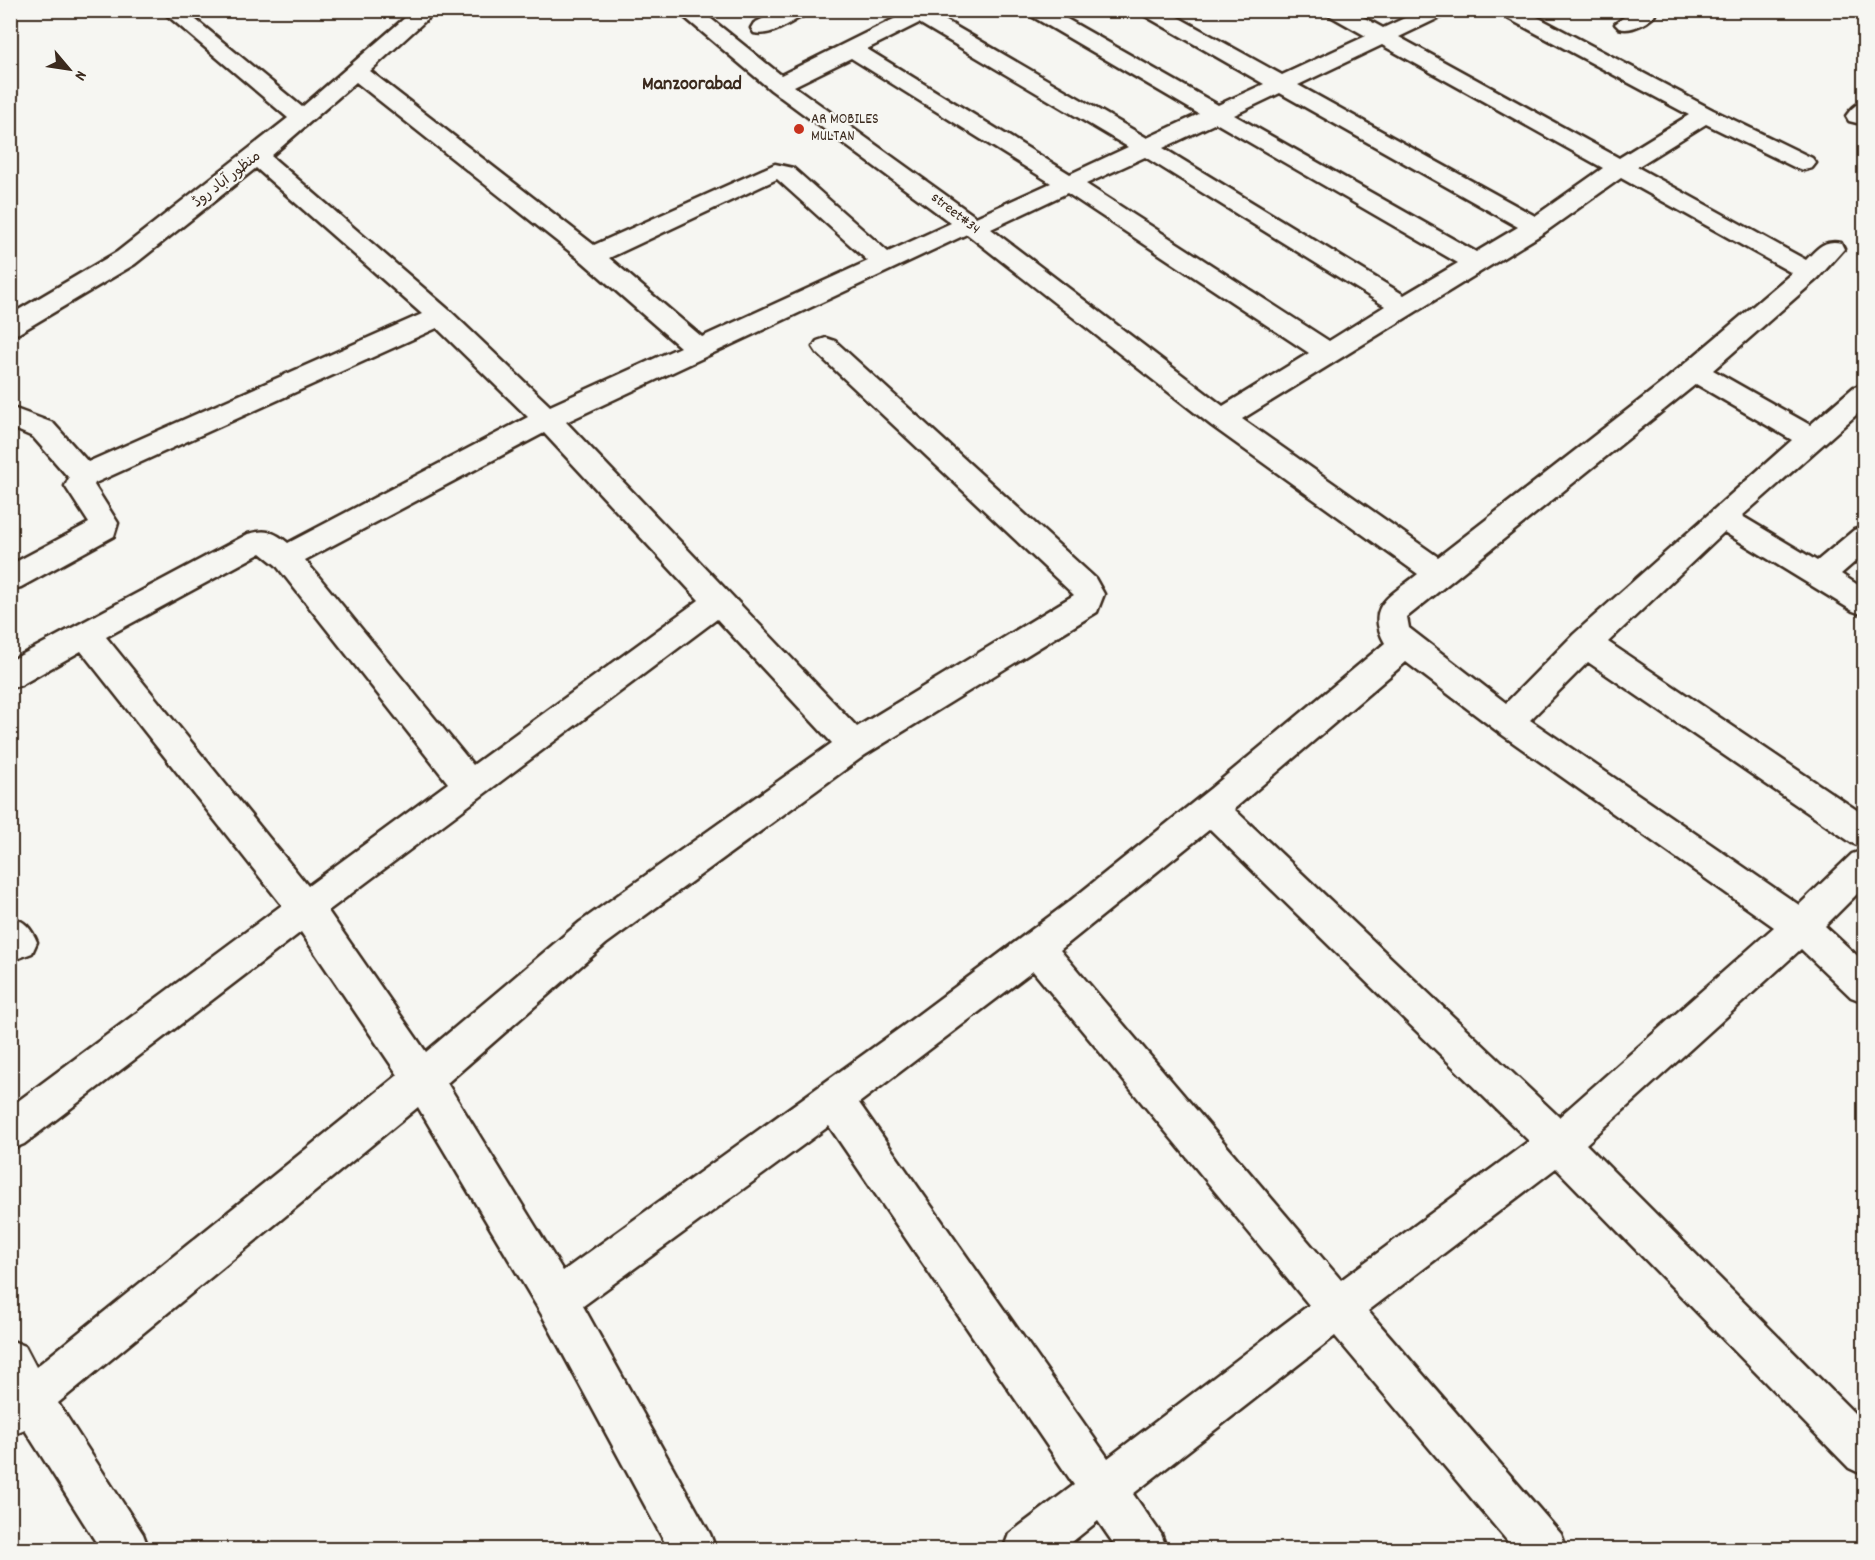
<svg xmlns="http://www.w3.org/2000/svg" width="1875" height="1560" font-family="Dekko,'Playpen Sans Arabic',sans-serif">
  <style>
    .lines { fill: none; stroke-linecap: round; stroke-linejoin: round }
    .minor-casing { stroke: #3b2a1e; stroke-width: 5 }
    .minor { fill: #f6f6f2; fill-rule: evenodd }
    .poi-dot { fill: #c8321e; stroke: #f6f6f2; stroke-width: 2 }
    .labels { text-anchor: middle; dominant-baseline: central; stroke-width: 4.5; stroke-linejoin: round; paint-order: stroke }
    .far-poi-label { font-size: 15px; fill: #3b2a1e; stroke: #f6f6f2; text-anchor: start }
    .far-street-label { font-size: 15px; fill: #3b2a1e; stroke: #f6f6f2 }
    .far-district-label { font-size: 20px; font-weight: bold; fill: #3b2a1e; stroke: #f6f6f2 }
  </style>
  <rect width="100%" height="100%" fill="#f6f6f2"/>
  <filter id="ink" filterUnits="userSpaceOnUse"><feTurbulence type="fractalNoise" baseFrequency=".0167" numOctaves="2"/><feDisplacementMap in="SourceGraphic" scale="12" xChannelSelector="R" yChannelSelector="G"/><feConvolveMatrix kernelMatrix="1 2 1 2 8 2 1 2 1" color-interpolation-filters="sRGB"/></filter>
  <g filter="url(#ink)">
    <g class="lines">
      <defs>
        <g id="minor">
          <path d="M161,10h23l118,97 112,-97h23l-67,61 224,174 181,-81 18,4 95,84 63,-29 -180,-133 -95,-80h24l81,65 131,-65h27l-3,5 211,123 52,-24 -171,-100 -3,-4h26l167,95 46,-21 -122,-70 -3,-4h26l117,65 84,-39 -39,-22 -3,-4h26l33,18 39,-18h28l-3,4 -48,23 220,121 70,-43 -189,-101 -3,-4h27l189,100 99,48 4,5 -4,5 -8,2 -8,-2 -90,-44 -69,43 169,93c11,-11 18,-21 35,-17l3,6 -26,29 -105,92 97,55 44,-38 10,-2v23l-122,108 75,45 37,-31 10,-3v27l-23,20 23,15v26l-11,-4 -129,-79 -116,110 256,173v33l-12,-5 -264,-181 -58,58 269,185 53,-51 12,-4v37l-39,39 39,36v40l-13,-5 -50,-48 -215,195 278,279v52l-15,-7 -293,-300 -188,143 193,223 6,16h-52l-180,-214 -202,158 28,40 6,16h-49l-20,-29 -36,29h-59l6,-16 65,-49 -245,-359 -246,180 127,228 6,16h-47l-127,-235 -124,-208 -360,296 85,131 6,16h-48l-76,-120 -15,6v-96l15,6 11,21 362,-292 -97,-143 -277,212 -14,6v-43l272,-202 -201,-254 -60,34 -11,3v-27l238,-127c17,-5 26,-3 40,9l240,-126 -91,-89 -342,155 -1,2 24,38 -4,13 -93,51 -11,3v-25l79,-42 -24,-37 4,-8 -36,-41 -23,-10v-20l43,16 35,39 334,-148 -166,-146 -121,96 -116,69 -9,2v-20l107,-63 171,-134zM919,23l209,124 -58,27 -203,-125zM1382,45l221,123 -68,48 -237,-131zM851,58l200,125 -75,34 -182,-131zM356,82l227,180 97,85 -130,59 -101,-96 -178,-154zM1280,93l238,134 -42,25 -242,-137zM1216,123l242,140 -54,32 -241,-147zM1145,157l240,149 -56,35 -243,-157zM1621,178l171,95 -130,110 -224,174 -196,-138 303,-187zM777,179l91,82 -166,76 -93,-79zM1067,193l242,160 -86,53 -232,-177zM967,234l245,192 206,148c-27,22 -54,31 -33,69l-175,146 -140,112 -167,125 -340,245 -116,-188 159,-139 259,-189 232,-143 7,-18 -9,-16 -260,-237 -9,-3 -9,3 -4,6 4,6 257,242 -217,132 -291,-305zM1696,384l96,56 -218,194 -68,69 -97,-75 -2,-11zM544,433l155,167 -226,165 -168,-205zM261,553l15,12 172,218 -140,103 -202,-249zM717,619l115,124 -252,179 -154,130 -98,-141zM1406,662l91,69 277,196 -215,190 -325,-308zM1210,829l319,312 -188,139 -281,-330zM1033,971l276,334 -201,153 -249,-355z"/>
          <path d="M781,10h28l-3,4c-15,8 -34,23 -52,19l-3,-5 3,-5z"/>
          <path d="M1633,10h26c-8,12 -27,22 -40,18l-4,-4z"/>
          <path d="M1864,102v19l-7,2 -8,-2 -3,-5c5,-7 9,-12 18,-14z"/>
          <path d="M10,916c15,5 21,12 27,26l-5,11 -13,5 -9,-3z"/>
        </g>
      </defs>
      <use href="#minor" class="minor-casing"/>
      <use href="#minor" class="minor"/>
    </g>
  </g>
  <circle class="poi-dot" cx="799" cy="129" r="6"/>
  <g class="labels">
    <g class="far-poi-label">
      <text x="811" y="120">AR MOBILES<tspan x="811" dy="17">MULTAN</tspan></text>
    </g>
    <g class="far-street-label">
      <text transform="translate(227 180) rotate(-38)">منظور آباد روڈ</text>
      <text transform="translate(955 214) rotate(38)">street#34</text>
    </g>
    <g class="far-district-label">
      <text x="692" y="85">Manzoorabad</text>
    </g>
  </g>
  <rect width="1875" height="1560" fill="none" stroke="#f6f6f2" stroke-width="36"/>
  <rect x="18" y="18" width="1839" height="1524" fill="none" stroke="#3b2a1e" stroke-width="2" filter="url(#ink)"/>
  <g transform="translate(69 69) rotate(119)" stroke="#f6f6f2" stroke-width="4.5" paint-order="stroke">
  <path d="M0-4.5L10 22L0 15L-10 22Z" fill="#3b2a1e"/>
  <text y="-9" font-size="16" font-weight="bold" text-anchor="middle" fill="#3b2a1e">N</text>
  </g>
</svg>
